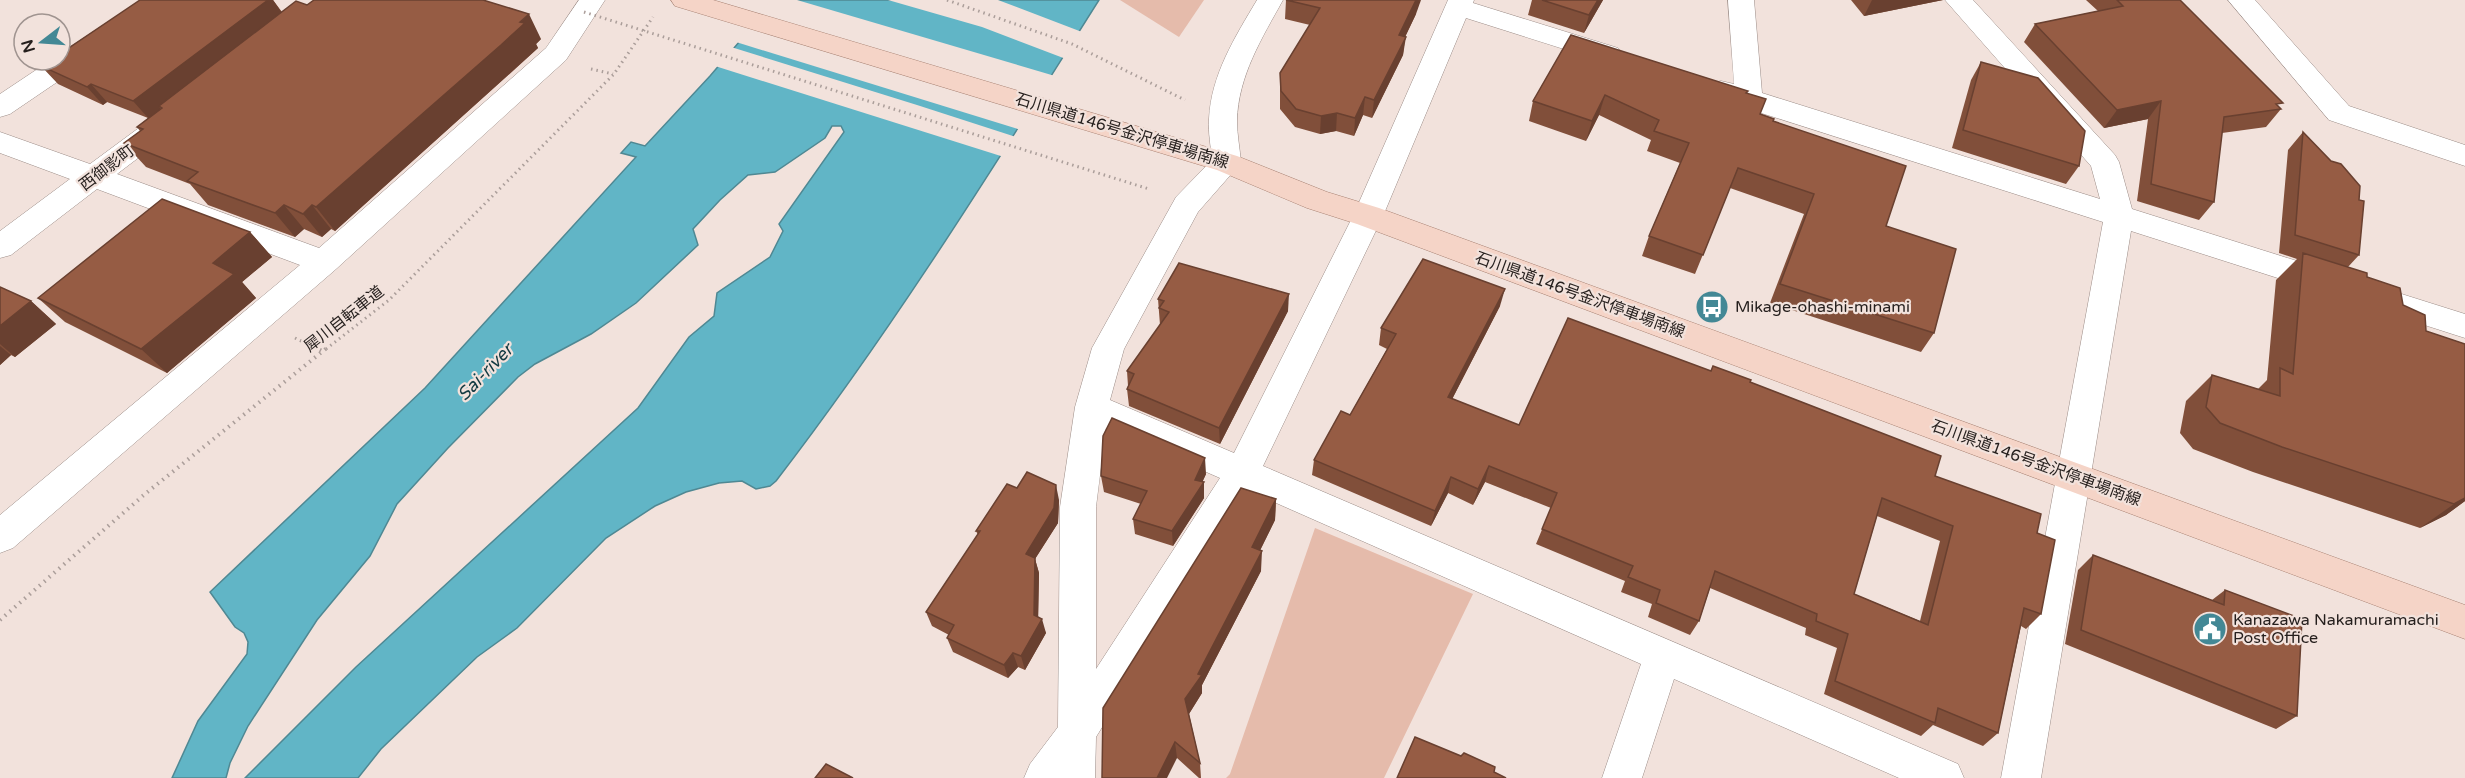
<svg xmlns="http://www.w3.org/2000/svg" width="2465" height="778" font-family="'Varela Round','Noto Sans JP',sans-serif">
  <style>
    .green { fill: #e5bbab }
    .water { fill: #61b5c6; stroke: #4f8893; stroke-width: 1.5 }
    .pier { fill: #f2e2dc }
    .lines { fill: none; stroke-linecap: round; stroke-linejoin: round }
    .minor-casing { stroke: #9b8c87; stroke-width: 1 }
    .major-casing { stroke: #a88273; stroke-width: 1 }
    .path-far1 { stroke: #ab9e9a; stroke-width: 3; stroke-dasharray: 1.5 4; stroke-linecap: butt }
    .path { stroke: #ab9e9a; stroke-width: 4; stroke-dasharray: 1.5 5; stroke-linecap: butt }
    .minor { fill: #fff; fill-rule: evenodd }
    .major { fill: #f5d4c7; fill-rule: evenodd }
    .path-bridge { stroke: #ab9e9a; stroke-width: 3; stroke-dasharray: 1.5 4; stroke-linecap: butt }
    .wall { fill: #814f3a; fill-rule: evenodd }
    .shaded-wall { fill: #694030 }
    .building { fill: #965c44; stroke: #694030; stroke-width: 1.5; fill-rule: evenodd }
    .labels { text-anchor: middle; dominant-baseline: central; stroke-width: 4.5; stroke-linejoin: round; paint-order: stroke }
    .street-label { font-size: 16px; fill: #251f1d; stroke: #f2e2dc }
    .poi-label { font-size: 16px; fill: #251f1d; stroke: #f2e2dc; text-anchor: start }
    .water-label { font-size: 18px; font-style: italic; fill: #123a42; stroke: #f2e2dc }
  </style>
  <rect width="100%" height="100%" fill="#f2e2dc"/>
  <g class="green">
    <path d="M1120,0h84l-25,37z"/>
    <path d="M1315,528l158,66 -89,184h-158l4,-4z"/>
  </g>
  <path class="water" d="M775,0h324c-103,163 -205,328 -323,481l-6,5 -14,3 -14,-8 -23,2 -33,9 -31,14 -49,32 -89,90 -40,29 -96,92 -23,29h-113l111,-111 282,-259 51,-71 25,-21 3,-23 53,-36 13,-26 -4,-7 65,-92 -3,-6h-9l-7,12 -50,34 -27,3 -28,25 -27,29 5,16 -62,58 -45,31 -56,30 -17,13 -70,71 -51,56 -27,52 -53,64 -69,106 -18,37 -4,15h-54l26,-57 49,-67 1,-12 -4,-9 -9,-6 -25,-35 215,-204 211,-231 -15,-4 10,-11 14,4 65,-70z"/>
  <g class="pier">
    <path d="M771,0h26l258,76 -34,54 -285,-88z"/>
    <path d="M888,0h110l84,32 -16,27 -84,-32z"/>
    <path d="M731,47l186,58 99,32 -12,20 -289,-91z"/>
  </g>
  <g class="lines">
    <defs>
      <g id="minor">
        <path d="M142,0h31l-4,6 -159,108 -10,3v-23l51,-34h9v-6z"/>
        <path d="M579,0h26l-39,60 -231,210 -322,278 -13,5v-38l300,-250 -203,-76 -86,66 -11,3v-27l70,-52 -70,-26v-21l90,32 65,-48 10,-3 10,3 4,7 -4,7 -58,44 202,74 227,-200z"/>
        <path d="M1257,0h26c-21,38 -45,76 -46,121 0,14 3,28 4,42l-43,49 -74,137 -14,51 124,53 119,-237 95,-216h26l-1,3 145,45 4,6 -4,6 -10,3 -142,-45 -83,198 -120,250 695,298 6,14h-65l-225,-99 -32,99h-40l39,-114 -392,-173 -153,246 -1,41h-71l6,-14 28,-37 2,-220 15,-100 17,-59 84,-151 36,-37c-1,-13 -4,-27 -3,-41 2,-44 26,-82 48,-119zM1106,428l114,50 -124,191v-162z"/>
        <path d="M1728,0h26l8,93 338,106 -9,-33 -146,-166h28l142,155 4,7 13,47 333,105v24l-334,-107 -90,547h-40l102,-556 -392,-125 -4,-7 4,-7 10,-2 13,3z"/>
        <path d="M2228,0h27l94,106 116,39v21l-136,-46z"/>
      </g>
      <path id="major" d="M671,0h42l524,156 90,36 52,16 1086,397v34l-1108,-415 -50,-16 -90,-38 -542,-164z"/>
    </defs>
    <use href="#minor" class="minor-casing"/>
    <use href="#major" class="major-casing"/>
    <g class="path-far1">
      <path d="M947,0l125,44 113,56"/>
      <path d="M591,69l22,5"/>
      <path d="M295,338l22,11"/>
      <path d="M326,349l63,-49 225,-226 39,-57"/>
    </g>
    <g class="path">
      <path d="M314,347l8,4"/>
      <path d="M0,620l145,-126 183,-147"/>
    </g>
    <use href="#minor" class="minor"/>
    <use href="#major" class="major"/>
    <path class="path-bridge" d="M584,12l565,177"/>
  </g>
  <g class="wall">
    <path d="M273,0l9,12 25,-7 234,34 -5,5 2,4 -24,22 -179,161 -4,-2 -9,8 -18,-8 -9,8 -87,-32 -18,-21 -44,-17 -22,-24 16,-12 -3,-4 11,-9 -41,-16 -4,3 -45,-21 -17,-18z"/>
    <path d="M1286,0l130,14 -11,23 -2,18 -31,63 -9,-3 -9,21 -18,-5 -16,3 -25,-7 -15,-18v-36l30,-48 -25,-6z"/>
    <path d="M1532,0h71l-19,33 -56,-18z"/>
    <path d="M1851,0h92l-79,16z"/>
    <path d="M2086,0h94l101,109 -15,18 -44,6 -8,69 -15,18 -62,-19 11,-82 -44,9 -80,-86 11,-18 63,-13z"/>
    <path d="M1571,35l176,58 13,21 13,7 113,105 48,107 -13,19 -151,-49 34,-89 -74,-26 -35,86 -53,-18 7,-20 31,-73 -33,-12 4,-11 -52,-25 -13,26 -57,-20 4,-20z"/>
    <path d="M1981,62l98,104 -13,18 -114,-36 19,-68z"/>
    <path d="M2303,132l56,68v55l-11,12 19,10 36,28 23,26 39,13v157l-19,14 -26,13 -167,-56 -60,-23 -13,-16 6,-32 26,-26 46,14 9,-9 9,-100 21,-21 -18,-6 9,-103z"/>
    <path d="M250,232l22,25 -30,25 14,16 -89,75 -102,-51 -27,-24z"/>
    <path d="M0,287l31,14 25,23 -41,33 -4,-2 -11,10z"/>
    <path d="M1158,299l130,12 -68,133 -91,-38 -2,-17 1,-3 -1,-15 33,-46z"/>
    <path d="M1500,306l-48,93 67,26 192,-54 39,11 185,94 102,57 4,81 -15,15 -5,-3 -23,107 -15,13 -50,-21 -12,11 -97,-42 13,-46 -32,-13 1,-7 -96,-40 -11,33 -9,14 -42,-18 4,-13 -31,-12 4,-11 -89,-37 15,-36 -66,-26 -12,23 -25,-12 -17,33 -119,-51 2,-15 36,-45 37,-66 -8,-4 2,-17zM1877,516l63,25 -20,80 -66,-27z"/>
    <path d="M1206,474l-4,8 2,16 -31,48 -38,-12 -2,-15 8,-15 -37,-12 -3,-16z"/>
    <path d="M1017,488l42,12 -1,23 -23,36 4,14 -1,44 8,16 -21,37 -7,-3 -10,11 -55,-26 -6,-14 2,-3 -17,-9 -6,-14 52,-77 -2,-4z"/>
    <path d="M1276,499l-1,21 -15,30 1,21 -59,114v8l-13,21 11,49 1,15h-2l-22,-20 -75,20z"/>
    <path d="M2093,555l119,45 13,-10 72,126 -21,13 -211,-85 13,-74z"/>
  </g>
  <g class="shaded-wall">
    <path d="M268,0h5l11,16 -125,90 2,4 -12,9 -16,-18z"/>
    <path d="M1416,0h5l-5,14 -19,40 2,-19z"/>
    <path d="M1598,0h5l-19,33 5,-18z"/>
    <path d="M1872,0h71l-79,16z"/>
    <path d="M529,14l12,25 -5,5 2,4 -203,183 -19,-24z"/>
    <path d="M1406,37l-3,18 -31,63 2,-18z"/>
    <path d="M91,84l16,18 -4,3 -16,-18z"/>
    <path d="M1605,95l-6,20 -13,26 6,-20z"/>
    <path d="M1365,97l-2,18 -9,21 1,-18z"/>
    <path d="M2161,101l-13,18 -44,9 13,-18z"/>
    <path d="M1337,113l-1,18 -16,3 1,-18z"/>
    <path d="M284,205l20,24 -9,8 -20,-24z"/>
    <path d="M312,205l19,24 -9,8 -19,-23z"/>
    <path d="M250,232l22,25 -30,25 14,16 -89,75 -26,-24 72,-86z"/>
    <path d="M1505,289l-5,17 -55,107 3,-16z"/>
    <path d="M1289,294l-1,17 -68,133 -1,-16z"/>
    <path d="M31,301l25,23 -41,33 -15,-13v-18z"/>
    <path d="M0,346l11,9 -11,10z"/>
    <path d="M1205,458l1,16 -8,18 6,-10v16l-31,48 -1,-15z"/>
    <path d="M1489,466l-4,16 -12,23 5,-16z"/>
    <path d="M1451,477l-3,16 -17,33 4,-15z"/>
    <path d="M1056,485l3,15 -1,23 -23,36 4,14 -1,54 4,-8 4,14 -21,37 -4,-14 13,-41 -8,-61z"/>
    <path d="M2465,498v3l-19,14 -26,13 34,-24z"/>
    <path d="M1276,499l-1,21 -23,47v-20z"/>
    <path d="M1262,551l-1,20 -59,114v8l-15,24 -2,-18 13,-25z"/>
    <path d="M1013,653l5,14 -10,11 -4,-13z"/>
    <path d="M1175,742l2,16 -10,20h-10z"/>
  </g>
  <g class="building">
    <path d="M140,0h128l-135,101 -42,-17 -4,3 -46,-21 9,-6h10v-6z"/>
    <path d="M314,0h169l46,14 -9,8 5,1 -24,22 -185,162 -4,-2 -9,9 -19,-9 -9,8 -88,-32 11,-9 -74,-29 19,-14 -6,-2 25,-19 -3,-2 137,-105 11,4z"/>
    <path d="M1286,0h130l-17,35 7,2 -32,63 -9,-3 -10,21 -18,-5 -16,3 -25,-7 -15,-18 -1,-18 40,-65z"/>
    <path d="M1542,0h56l-9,15z"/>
    <path d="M2117,0h63l103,103 -7,1 5,5 -57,8 -10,85 -63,-18 10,-83 -44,9 -82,-86 88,-18z"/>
    <path d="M1571,35l177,56 -2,2 20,6 -6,15 14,5 -1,2 133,45 -20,60 70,23 -22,84 -154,-49 34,-90 -76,-26 -35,87 -54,-19 40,-93 -35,-12 5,-11 -54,-25 -13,26 -59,-20z"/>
    <path d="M1981,62l57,16 47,53 -6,35 -116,-36z"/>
    <path d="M2303,132l28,29 10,3 19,22 -1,14 5,1 -5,54 -64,-20z"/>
    <path d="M162,199l88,33 -37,31 21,11 -93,75 -103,-51z"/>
    <path d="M2303,253l64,20v4l33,11 3,17 22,10 1,16 39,13v154l-11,6 -172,-57 -62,-24 -14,-16 6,-32 68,21v-28l13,6z"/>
    <path d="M1423,259l82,30 -57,108 71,28 49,-107 143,53 2,-5 38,14 -1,2 191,74 -6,20 106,38 -4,19 18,7 -14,74 -17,-6 -26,125 -60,-25 -3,15 -100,-42 13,-47 -32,-13 1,-7 -102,-43 -16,50 -43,-18 4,-13 -32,-13 5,-11 -91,-37 15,-36 -68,-27 -11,23 -27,-12 -16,34 -121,-51 27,-49 9,4 46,-81 -15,-6zM1882,498l71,28 -25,99 -74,-31z"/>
    <path d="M1179,263l110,31 -70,134 -92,-39 7,-15 -7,-3 42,-59 -10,-4 5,-7 -6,-2z"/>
    <path d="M0,287l31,14 -31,25z"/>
    <path d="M1112,418l93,40 -10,22 9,2 -32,49 -39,-12 14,-28 -46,-15 2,-40z"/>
    <path d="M1027,472l29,13 -2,23 -28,46 9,4 -1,57 8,4 -21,37 -8,-3 -9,12 -57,-27 7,-13 -28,-13 54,-81h-4l31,-47 10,4z"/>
    <path d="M1241,488l35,11 -24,48 10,4 -64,123 4,1 -17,24 15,64 -25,-21 -18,36h-55l1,-70z"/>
    <path d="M2093,555l131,50 1,-15 77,29 -5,97 -216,-86z"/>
    <path d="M1415,737l46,19 3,-3 31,14 -1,5 12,6h-109z"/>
    <path d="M826,764l27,14h-38z"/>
  </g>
  <defs>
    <symbol id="bus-disc" viewBox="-11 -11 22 22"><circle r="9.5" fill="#438895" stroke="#f2e2dc"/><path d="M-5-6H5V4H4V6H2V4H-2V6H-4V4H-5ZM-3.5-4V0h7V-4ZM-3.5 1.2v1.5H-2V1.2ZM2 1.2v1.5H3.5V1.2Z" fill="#fff"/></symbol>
    <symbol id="civic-disc" viewBox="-11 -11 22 22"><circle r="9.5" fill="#438895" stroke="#f2e2dc"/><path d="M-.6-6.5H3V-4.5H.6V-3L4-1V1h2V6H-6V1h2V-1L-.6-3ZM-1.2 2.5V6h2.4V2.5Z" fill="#fff"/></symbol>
  </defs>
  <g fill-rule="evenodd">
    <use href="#bus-disc" x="1693" y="288" width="38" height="38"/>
    <use href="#civic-disc" x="2191" y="610" width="38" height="38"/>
  </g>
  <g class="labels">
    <g class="street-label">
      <text transform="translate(1122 131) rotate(17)">石川県道146号金沢停車場南線</text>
      <text transform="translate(107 168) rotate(-37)">西御影町</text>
      <text transform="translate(1580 295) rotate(20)">石川県道146号金沢停車場南線</text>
      <text transform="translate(344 319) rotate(-38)">犀川自転車道</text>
      <text transform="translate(2036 463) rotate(20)">石川県道146号金沢停車場南線</text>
    </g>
    <g class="poi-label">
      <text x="1735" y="307">Mikage-ohashi-minami</text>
      <text x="2233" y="620">Kanazawa Nakamuramachi<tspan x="2233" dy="18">Post Office</tspan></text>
    </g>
    <g class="water-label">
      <text transform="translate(485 372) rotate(-46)">Sai-river</text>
    </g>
  </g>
  <g transform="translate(42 42) rotate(253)"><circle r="28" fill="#f2e2dc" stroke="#a09490" stroke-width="1.5"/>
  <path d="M0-4.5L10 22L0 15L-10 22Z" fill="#438895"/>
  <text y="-9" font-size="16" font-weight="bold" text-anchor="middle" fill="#251f1d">N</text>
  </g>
</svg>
